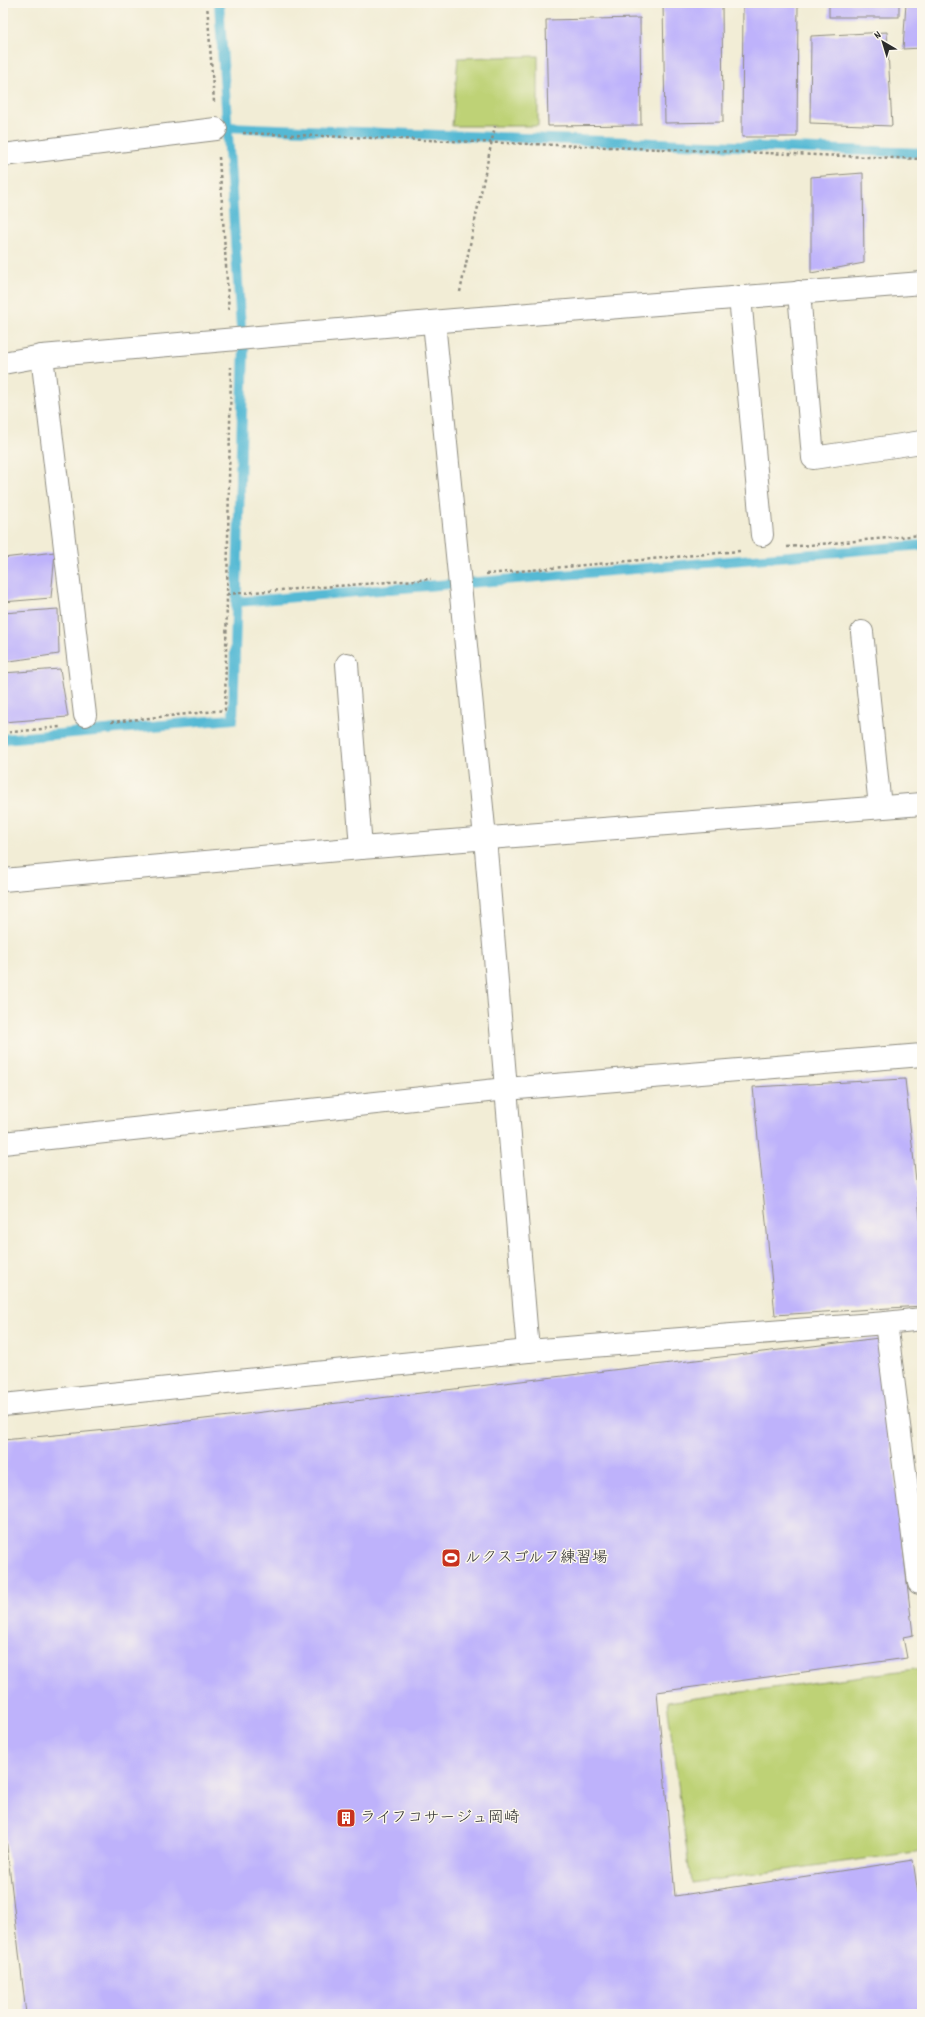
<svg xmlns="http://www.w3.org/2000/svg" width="925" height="2017" font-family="Dekko,'Klee One',sans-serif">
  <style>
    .green { fill: #bed276; stroke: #747e50 }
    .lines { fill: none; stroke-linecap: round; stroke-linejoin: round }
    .stream { stroke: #55b9d4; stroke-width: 10 }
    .building { fill: #beb2fb }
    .street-casing { stroke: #8e8c80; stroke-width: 24 }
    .path { stroke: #8e8c80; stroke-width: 2.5; stroke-dasharray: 3 3; stroke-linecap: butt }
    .street { stroke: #fff; stroke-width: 22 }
    .labels { text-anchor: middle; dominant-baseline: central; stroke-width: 3; stroke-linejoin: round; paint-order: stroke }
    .poi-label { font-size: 16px; fill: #2b2b2b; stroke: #fbf7ec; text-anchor: start }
  </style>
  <rect width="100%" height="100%" fill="#fbf7ec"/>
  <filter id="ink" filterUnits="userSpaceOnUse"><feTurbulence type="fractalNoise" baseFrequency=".025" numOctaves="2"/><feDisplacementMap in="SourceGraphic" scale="8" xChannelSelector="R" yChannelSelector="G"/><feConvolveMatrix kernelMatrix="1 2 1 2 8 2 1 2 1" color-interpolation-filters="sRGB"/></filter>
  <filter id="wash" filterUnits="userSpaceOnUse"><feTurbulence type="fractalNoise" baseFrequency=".012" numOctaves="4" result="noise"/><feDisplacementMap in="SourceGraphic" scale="16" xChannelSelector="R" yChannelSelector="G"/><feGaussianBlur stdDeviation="0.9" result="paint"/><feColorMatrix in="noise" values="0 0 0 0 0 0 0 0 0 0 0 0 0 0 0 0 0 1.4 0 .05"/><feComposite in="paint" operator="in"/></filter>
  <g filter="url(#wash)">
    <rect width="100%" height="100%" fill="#f2edd6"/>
    <g class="green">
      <path d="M538,56v70h-86l6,-68z"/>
      <path d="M922,1668v183l-231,32 -24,-181z"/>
    </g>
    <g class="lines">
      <g class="stream">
        <path d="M219,3l22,324"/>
        <path d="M226,127l696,26"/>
        <path d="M467,583l455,-38"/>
        <path d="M236,602l214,-18"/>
        <path d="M3,739l230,-20 11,-372"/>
      </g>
    </g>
    <g id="blocks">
      <g class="building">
        <path d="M663,3h59l1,119 -58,1z"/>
        <path d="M743,3h55l-1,134h-55z"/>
        <rect x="829" y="3" width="70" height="14"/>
        <path d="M906,3h16v45l-19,1z"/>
        <path d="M640,18l1,107 -93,1 -2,-106z"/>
        <path d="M887,32l5,94 -82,-3 1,-87z"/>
        <path d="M863,173l1,90 -53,10v-96z"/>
        <path d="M55,552l-4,46 -48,4v-44z"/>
        <path d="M58,609l1,45 -56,8v-49z"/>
        <path d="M60,669l8,48 -65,5v-49z"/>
        <path d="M905,1079l17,157v70l-147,9 -22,-228z"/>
        <path d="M879,1338l34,297 -10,2 4,21 -250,34 18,204 238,-36 9,61v93h-896l-23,-202v-372l135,-13z"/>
      </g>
    </g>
  </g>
  <g filter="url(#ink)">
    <use href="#blocks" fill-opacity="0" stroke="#8e8c80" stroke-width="1"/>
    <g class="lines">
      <defs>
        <g id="street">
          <path d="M3,155l213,-26"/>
          <path d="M799,292l14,166 109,-16"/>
          <path d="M740,297l22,238"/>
          <path d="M434,322l51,516 43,513"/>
          <path d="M42,356l43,359"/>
          <path d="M3,363l39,-7 412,-36 468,-37"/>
          <path d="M862,632l18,175"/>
          <path d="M347,664l14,184"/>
          <path d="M3,880l358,-32 561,-44"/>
          <path d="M3,1143l503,-54 416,-34"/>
          <path d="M886,1323l33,260h3"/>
          <path d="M3,1405l525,-54 358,-28 36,-4"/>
        </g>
      </defs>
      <use href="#street" class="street-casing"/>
      <g class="path">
        <path d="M207,3l7,99"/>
        <path d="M243,133l679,26"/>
        <path d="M219,157l10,155"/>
        <path d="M460,292l35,-166"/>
        <path d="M787,547l135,-12"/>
        <path d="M486,574l254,-23"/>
        <path d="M227,594l204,-15"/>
        <path d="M111,722l114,-12 6,-343"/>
        <path d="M3,733l57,-6"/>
      </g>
      <use href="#street" class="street"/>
    </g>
  </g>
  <defs>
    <symbol id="stadium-square" viewBox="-11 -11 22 22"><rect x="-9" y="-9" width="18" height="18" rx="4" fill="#c8321e" stroke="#fbf7ec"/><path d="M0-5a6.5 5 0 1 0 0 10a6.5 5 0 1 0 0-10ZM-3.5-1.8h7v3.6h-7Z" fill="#fff"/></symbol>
    <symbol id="building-square" viewBox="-11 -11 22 22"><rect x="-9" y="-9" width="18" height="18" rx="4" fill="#c8321e" stroke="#fbf7ec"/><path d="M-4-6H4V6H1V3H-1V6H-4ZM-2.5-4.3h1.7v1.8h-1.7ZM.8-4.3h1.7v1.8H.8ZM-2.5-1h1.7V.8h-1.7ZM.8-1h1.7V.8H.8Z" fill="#fff"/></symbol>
  </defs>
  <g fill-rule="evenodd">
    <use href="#stadium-square" x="440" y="1547" width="22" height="22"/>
    <use href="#building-square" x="335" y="1807" width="22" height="22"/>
  </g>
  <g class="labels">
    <g class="poi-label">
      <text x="465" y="1558">ルクスゴルフ練習場</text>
      <text x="360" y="1818">ライフコサージュ岡崎</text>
    </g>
  </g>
  <rect width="925" height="2017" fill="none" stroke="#fbf7ec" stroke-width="16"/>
  <g transform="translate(883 42) rotate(322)" stroke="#fbf7ec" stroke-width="3" paint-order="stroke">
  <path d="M0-3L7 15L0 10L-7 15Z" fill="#2b2b2b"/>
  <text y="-6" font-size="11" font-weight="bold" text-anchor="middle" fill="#2b2b2b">N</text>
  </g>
</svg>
